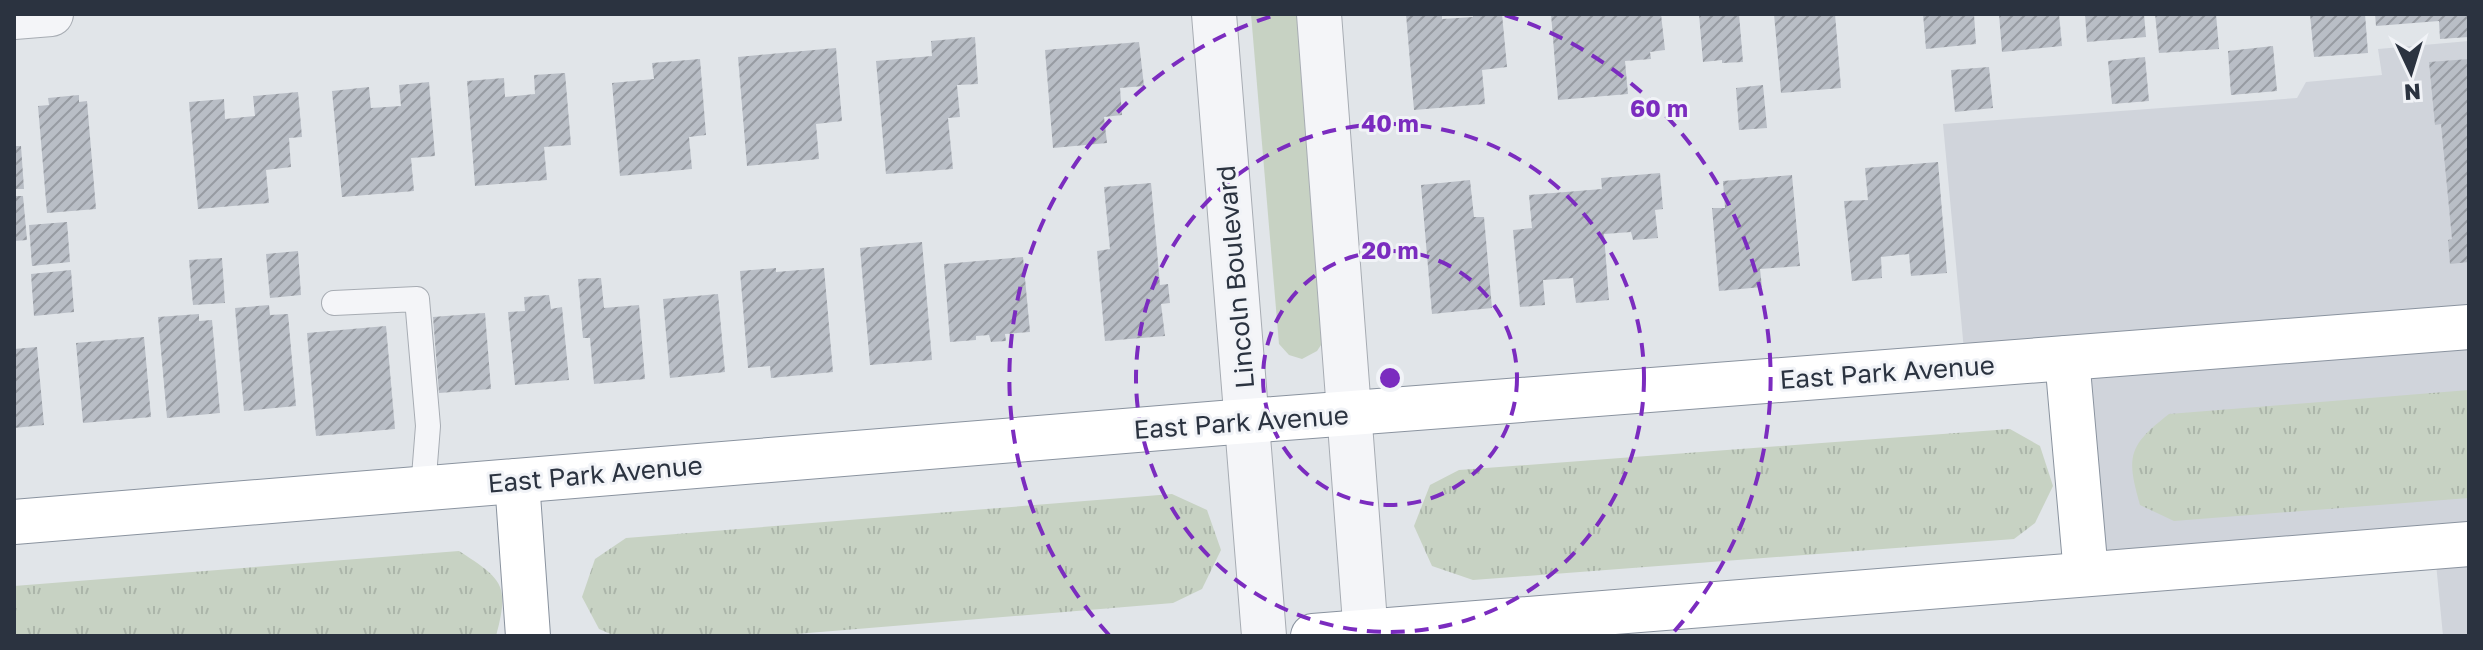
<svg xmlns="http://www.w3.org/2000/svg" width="2483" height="650" font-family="'Golos Text',sans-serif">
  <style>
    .built { fill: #d0d4db }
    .grass { fill: #c7d2c3 }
    .park { fill: url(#park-tufts) }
    .building { fill: url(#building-hatch) }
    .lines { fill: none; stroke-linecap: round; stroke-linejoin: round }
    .lane-casing { stroke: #a7acb3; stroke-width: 26 }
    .street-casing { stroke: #a7acb3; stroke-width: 46 }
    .highway-casing { stroke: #8a939f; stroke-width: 46 }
    .lane { stroke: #f4f5f8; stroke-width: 24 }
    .street { stroke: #f4f5f8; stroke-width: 44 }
    .highway { stroke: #fff; stroke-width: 44 }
    .ring { fill: none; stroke: #7b2cbf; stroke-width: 4; stroke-dasharray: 14 10 }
    .labels { text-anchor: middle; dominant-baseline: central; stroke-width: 6; stroke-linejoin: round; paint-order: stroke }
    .street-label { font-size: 26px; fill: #2b3340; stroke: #f1f3f7 }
    .centre { fill: #7b2cbf; stroke: #f1f3f7; stroke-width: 4 }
    .ring-label { font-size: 24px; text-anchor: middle; font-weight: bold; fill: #7b2cbf; stroke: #f1f3f7; stroke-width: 6; stroke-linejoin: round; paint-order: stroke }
  </style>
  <defs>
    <pattern id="park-tufts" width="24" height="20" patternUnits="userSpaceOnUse" patternTransform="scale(2)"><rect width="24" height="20" fill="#c7d2c3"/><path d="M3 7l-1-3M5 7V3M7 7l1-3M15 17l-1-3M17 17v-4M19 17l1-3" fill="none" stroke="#abb5a9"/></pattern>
    <pattern id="building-hatch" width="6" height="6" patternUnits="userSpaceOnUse" patternTransform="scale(2)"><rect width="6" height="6" fill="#b9bec6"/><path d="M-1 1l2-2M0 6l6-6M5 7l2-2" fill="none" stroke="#979ba2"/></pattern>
  </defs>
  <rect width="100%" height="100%" fill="#e1e5e9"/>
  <path class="built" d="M2469,41v595h-26l-8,-83 -355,29 -18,-216 -96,6 -23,-248 354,-26 9,-16 76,-7 -4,-26z"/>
  <path class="grass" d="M1251,14h46l28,325 -8,12 -15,8 -13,-4 -10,-11z"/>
  <g class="park">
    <path d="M2469,390v108l-295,23 -34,-16c-14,-49 -12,-59 29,-91z"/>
    <path d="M2010,429l30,17 13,40 -18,37 -21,16 -541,41 -41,-14 -18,-40 16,-41 29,-15z"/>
    <path d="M1172,494l35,16 14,40 -19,39 -29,14 -401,33h-157l-16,-7 -17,-32 13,-38 31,-21z"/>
    <path d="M459,551c43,28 51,33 37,85h-482v-50z"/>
  </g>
  <g class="building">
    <path d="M1406,14h36v5l31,-2v-3h29l5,53 -25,3 3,34 -71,6z"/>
    <path d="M1551,14h110l4,36 -15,2 1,7 -26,2 3,33 -70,6z"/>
    <path d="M1699,14h40l4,48 -21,1v-3l-19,2z"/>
    <path d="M1774,14h61l6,74 -60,5z"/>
    <path d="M1923,14h51l2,30 -50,5z"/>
    <path d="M1999,14h60l3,32 -60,6z"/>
    <path d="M2085,14h59l2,23 -59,5z"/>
    <path d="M2155,14h61l3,35 -60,4z"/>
    <path d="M2310,14h55l3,39 -54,4z"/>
    <path d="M2375,14h94v23l-29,2 -1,-18 -63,5z"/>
    <path d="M975,37l3,47 -21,1 3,32 -12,1 5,51 -67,5 -10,-113 56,-5 -1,-15z"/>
    <path d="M1139,42l5,44 -24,2 2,27 -18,2 3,26 -54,5 -8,-98z"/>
    <path d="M2273,46l4,45 -46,4 -3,-44z"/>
    <path d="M836,48l6,73 -26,3 3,35 -72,7 -9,-109z"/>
    <path d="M2145,57l4,44 -37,3 -4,-43z"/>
    <path d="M700,59l6,76 -17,2 3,32 -72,7 -8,-93 42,-4 -2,-16z"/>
    <path d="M2469,59v203l-19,2 -2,-24 4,-1 -11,-115 -6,1 -6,-63z"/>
    <path d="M1989,67l4,41 -38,4 -4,-42z"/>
    <path d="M565,73l6,72 -27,2 3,33 -72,6 -8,-105 37,-3 1,19 30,-3 -1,-19z"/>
    <path d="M429,82l6,74 -24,2 3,33 -72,6 -10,-106 37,-4 2,21 30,-2 -2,-21z"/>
    <path d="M1763,85l4,43 -28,2 -3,-42z"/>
    <path d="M298,92l4,45 -13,1 2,29 -25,3 3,33 -71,6 -9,-107 35,-3 1,20 30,-3 -2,-20z"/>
    <path d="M79,95v7l8,-1 9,108 -49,4 -9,-107 11,-1 -1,-7z"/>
    <path d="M14,146h7l3,43h-10z"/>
    <path d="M1938,162l9,111 -36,3 -2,-22 -28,3 1,21 -30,3 -8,-80 24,-1 -3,-32z"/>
    <path d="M1660,173l3,36 -8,1 3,28 -25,2 -2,-8 -27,2 5,66 -33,3 -3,-25 -30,2 2,25 -25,2 -7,-77 19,-2 -3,-33 73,-6 -1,-11z"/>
    <path d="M1792,175l8,91 -40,3 2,18 -43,4 -7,-83h13l-2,-27z"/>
    <path d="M1470,180l4,37h10l8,91 -60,6 -11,-129z"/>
    <path d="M1151,183l9,102 8,-1 2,19 -9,1 4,32 -60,5 -8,-90 13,-2 -6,-62z"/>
    <path d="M14,196h9l4,44 -13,1z"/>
    <path d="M67,222l3,40 -38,4 -3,-41z"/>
    <path d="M922,242l10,118 -62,5 -10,-117z"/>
    <path d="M298,251l3,44 -31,3 -4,-44z"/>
    <path d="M1023,257l7,75 -25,2 1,7 -15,1 -2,-7 -13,1v4l-26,2 -6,-78z"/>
    <path d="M222,258l3,45 -32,2 -4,-45z"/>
    <path d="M776,268v4l48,-4 9,104 -62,6 -1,-12 -22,2 -8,-97z"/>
    <path d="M71,270l3,42 -40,4 -3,-42z"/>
    <path d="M601,278l3,30 35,-3 6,74 -51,5 -4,-46h-7l-5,-59z"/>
    <path d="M718,294l7,78 -55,6 -7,-79z"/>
    <path d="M549,295l2,14 11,-2 7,73 -54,5 -7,-73 17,-1 -1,-14z"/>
    <path d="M269,305l1,10 18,-1 8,92 -52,5 -9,-103z"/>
    <path d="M485,313l6,76 -52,4 -6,-76z"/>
    <path d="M199,314v7l13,-1 8,93 -53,5 -9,-101z"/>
    <path d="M386,326l9,103 -79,7 -9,-103z"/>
    <path d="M144,337l7,80 -68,6 -7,-80z"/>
    <path d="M37,347l7,78 -30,3v-79z"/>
  </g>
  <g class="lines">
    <defs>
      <path id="lane" d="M334,303l83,-4 11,127 -5,63"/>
      <g id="street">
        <path d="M1214,14l50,622"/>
        <path d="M1319,14l47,622"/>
        <path d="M14,17l37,-3"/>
      </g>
      <g id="highway">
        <path d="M2067,358l19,216"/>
        <path d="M517,481l11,155"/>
        <path d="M14,522l1208,-99 1247,-96"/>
        <path d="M1313,636l1156,-92"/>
      </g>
    </defs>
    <use href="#lane" class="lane-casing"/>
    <use href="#street" class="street-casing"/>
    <use href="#highway" class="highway-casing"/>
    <use href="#lane" class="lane"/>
    <use href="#street" class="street"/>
    <use href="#highway" class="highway"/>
  </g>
  <g class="ring">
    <circle cx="1390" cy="378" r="127"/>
    <circle cx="1390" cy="378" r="254"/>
    <path d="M1109 635A381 381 0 0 1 1275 15M1505 15A381 381 0 0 1 1671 635"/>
  </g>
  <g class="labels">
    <g class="street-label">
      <text transform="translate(1235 277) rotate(-95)">Lincoln Boulevard</text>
      <text transform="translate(1887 372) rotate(-4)">East Park Avenue</text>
      <text transform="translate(1241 422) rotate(-4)">East Park Avenue</text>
      <text transform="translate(595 474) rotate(-5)">East Park Avenue</text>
    </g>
  </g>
  <circle cx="1390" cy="378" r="12" class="centre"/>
  <g class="ring-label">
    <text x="1659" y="117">60 m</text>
    <text x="1390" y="132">40 m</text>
    <text x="1390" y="259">20 m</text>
  </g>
  <rect width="2483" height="650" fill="none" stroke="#2b3340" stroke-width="32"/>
  <g transform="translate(2411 72) rotate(176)" stroke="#f1f3f7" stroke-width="6" paint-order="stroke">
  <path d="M0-6L14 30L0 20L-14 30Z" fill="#2b3340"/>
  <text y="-12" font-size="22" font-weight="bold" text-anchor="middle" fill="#2b3340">N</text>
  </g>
</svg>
